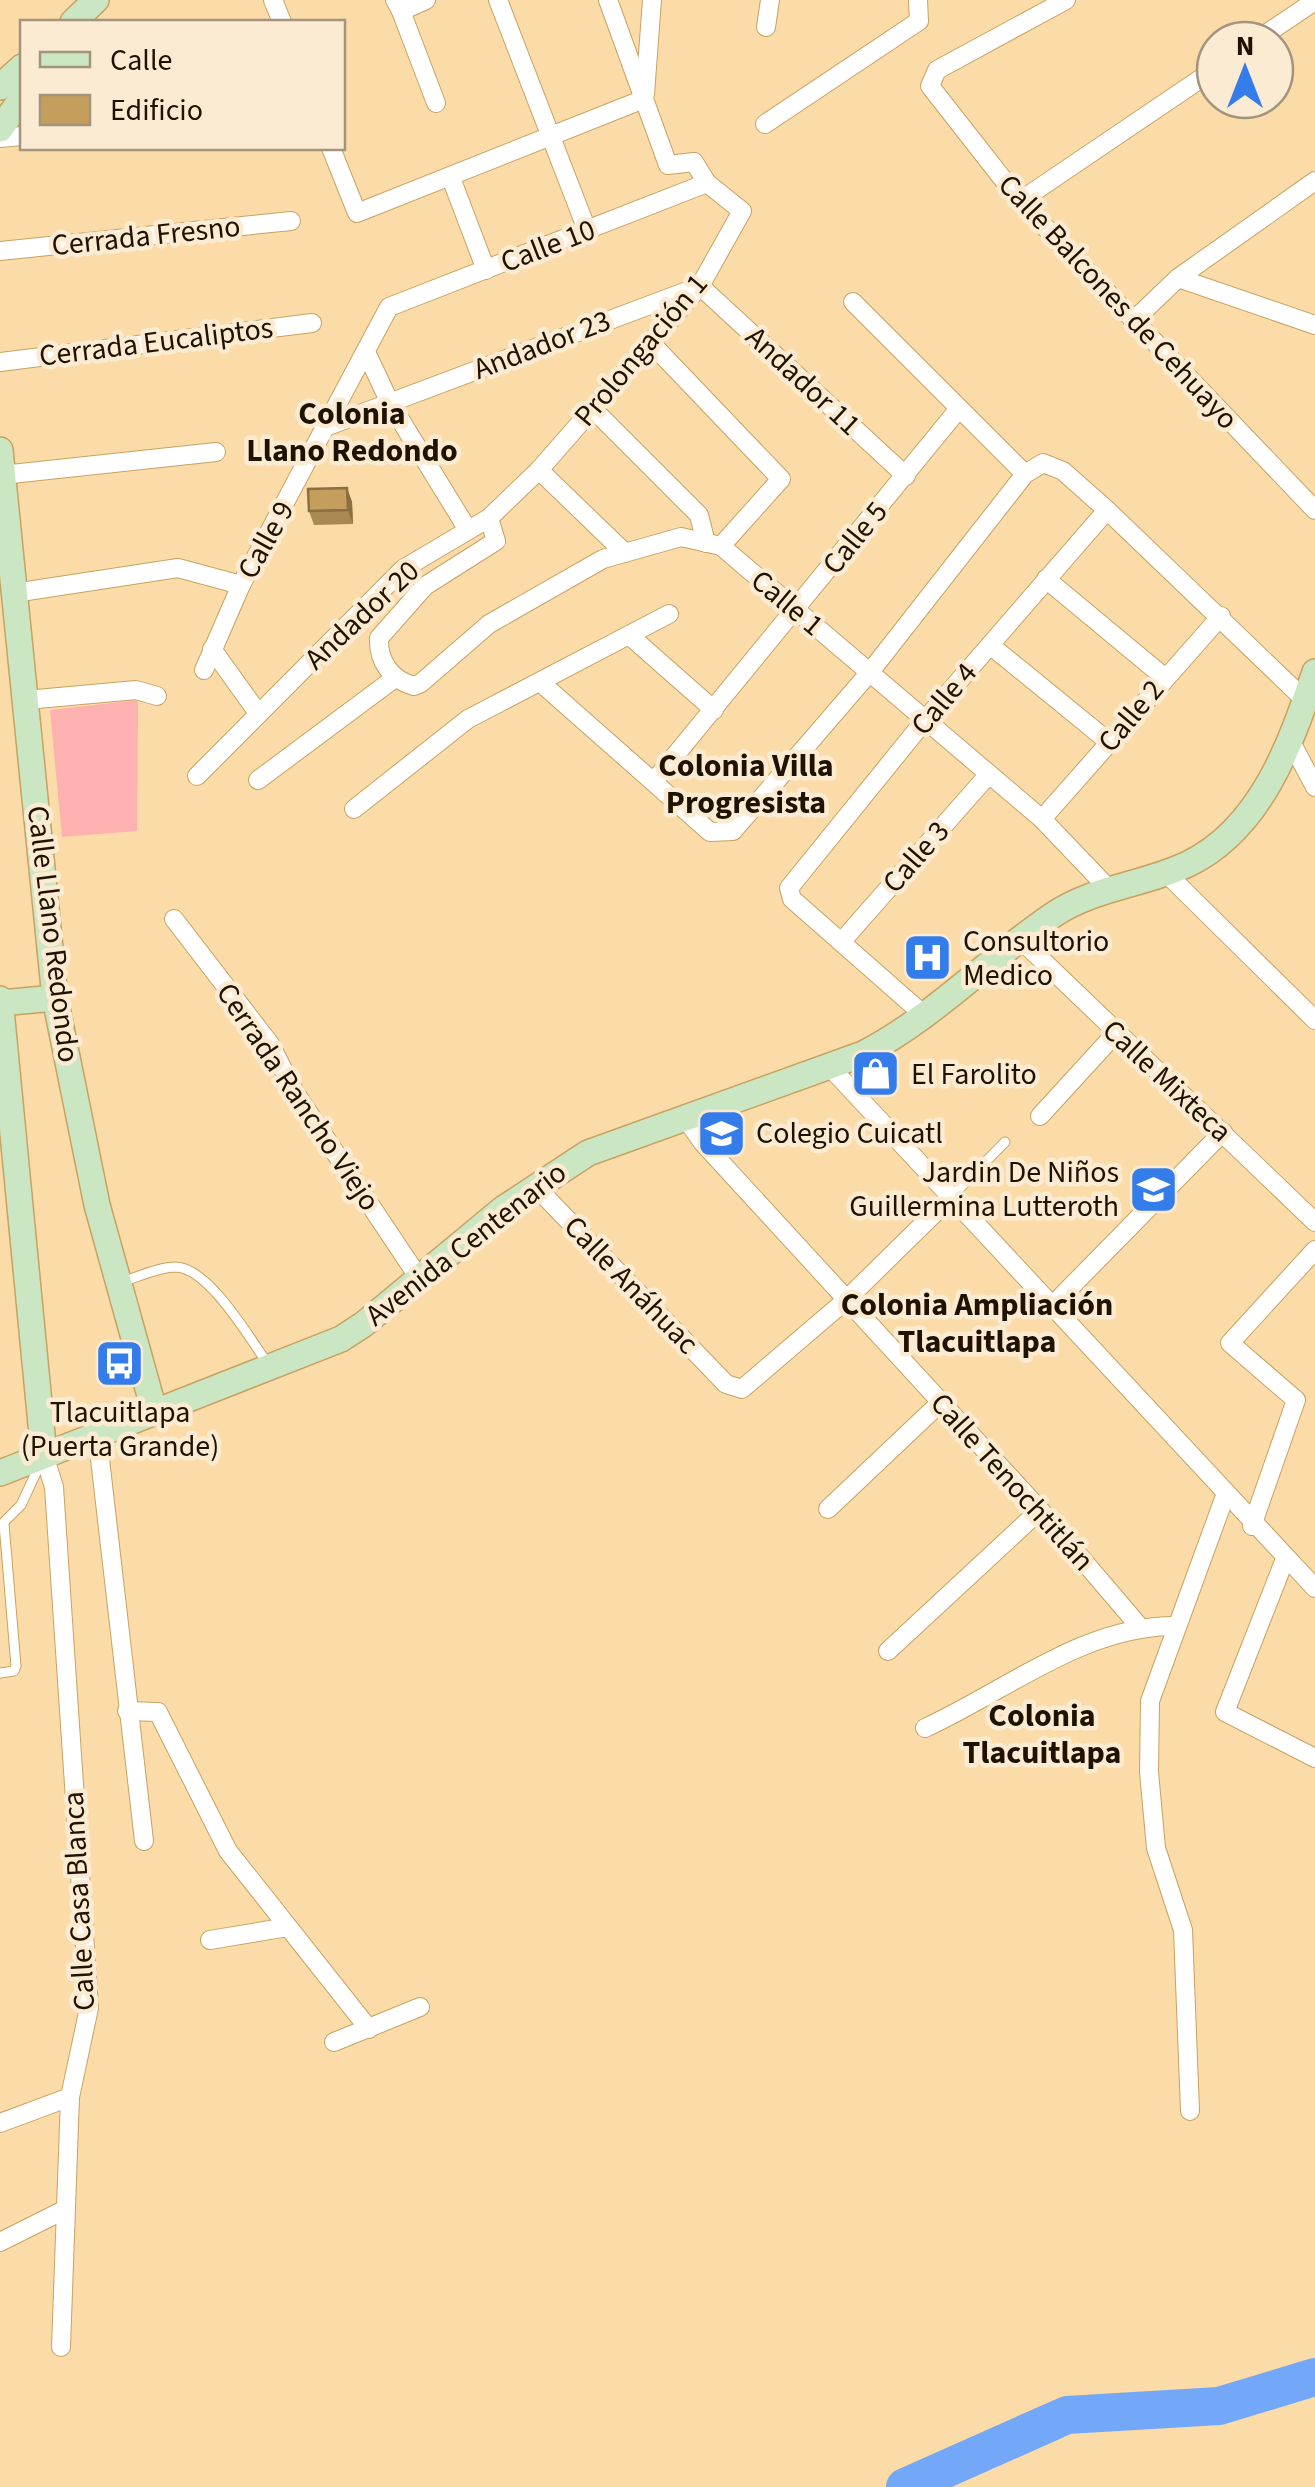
<svg xmlns="http://www.w3.org/2000/svg" width="1315" height="2487" font-family="'Source Sans 3',sans-serif">
  <style>
    .green { fill: #feb1b1 }
    .lines { fill: none; stroke-linecap: round; stroke-linejoin: round }
    .river { stroke: #73a7f8; stroke-width: 38 }
    .lane-casing { stroke: #c8a262; stroke-width: 11 }
    .street-casing { stroke: #c8a262; stroke-width: 20 }
    .secondary-casing { stroke: #c8a262; stroke-width: 28 }
    .lane { stroke: #fff; stroke-width: 9 }
    .street { stroke: #fff; stroke-width: 18 }
    .secondary { stroke: #cbe6c2; stroke-width: 25 }
    .wall { fill: #a98851 }
    .shaded-wall { fill: #8a6f42 }
    .building { fill: #c59e5e; stroke: #8a6f42; stroke-width: 2.5 }
    .labels { text-anchor: middle; dominant-baseline: central; stroke-width: 9; stroke-linejoin: round; paint-order: stroke }
    .street-label { font-size: 30px; fill: #201200; stroke: #fbebd2 }
    .poi-label { font-size: 30px; fill: #201200; stroke: #fbebd2; text-anchor: start }
    .neighbourhood-label { font-size: 32px; font-weight: bold; fill: #201200; stroke: #fbebd2 }
  </style>
  <rect width="100%" height="100%" fill="#fbdba8"/>
  <path class="green" d="M138,700l-1,131 -75,6 -12,-127z"/>
  <g class="lines">
    <path class="river" d="M905,2487l162,-72 152,-9 96,-29"/>
    <defs>
      <g id="lane">
        <path d="M952,1196l53,-54"/>
        <path d="M121,1282c17,-5 38,-15 55,-15 33,1 74,72 92,97"/>
        <path d="M0,1526l21,-21 20,-43"/>
        <path d="M0,1673l14,-2 2,-5 -12,-142"/>
      </g>
      <g id="street">
        <path d="M273,0l9,22"/>
        <path d="M395,0l6,11 25,-11"/>
        <path d="M498,0l89,230"/>
        <path d="M1066,0l-129,70 -7,16 90,115 295,309"/>
        <path d="M401,11l35,92"/>
        <path d="M766,27l4,-27"/>
        <path d="M1257,40l58,-39"/>
        <path d="M645,94l7,-94"/>
        <path d="M765,124l154,-103 -1,-21"/>
        <path d="M0,138l22,-2"/>
        <path d="M331,148l26,65 287,-114"/>
        <path d="M451,178l35,92"/>
        <path d="M1020,201l195,-132"/>
        <path d="M0,251l291,-30"/>
        <path d="M1178,278l137,47"/>
        <path d="M700,286l206,190"/>
        <path d="M853,302l172,172"/>
        <path d="M1133,321l45,-43 137,-97"/>
        <path d="M651,343l130,136 -60,67"/>
        <path d="M366,352l24,51 78,127"/>
        <path d="M0,362l312,-39"/>
        <path d="M593,409l106,106 7,28"/>
        <path d="M328,426l367,-138"/>
        <path d="M539,470l86,83"/>
        <path d="M2,475l214,-23"/>
        <path d="M489,518l7,23 -71,45 -46,52c-1,23 12,42 35,48l7,-3 68,-59 114,-65 78,-22 40,9 321,273 66,69"/>
        <path d="M1046,579l118,98"/>
        <path d="M14,593l164,-25 63,17"/>
        <path d="M630,636l84,74"/>
        <path d="M990,645l119,97"/>
        <path d="M212,649l46,64"/>
        <path d="M204,670l37,-85 148,-278 318,-124"/>
        <path d="M540,682l170,150 23,-1 137,-159 155,-198 18,-11 20,8 44,39 198,190"/>
        <path d="M26,700l110,-10 21,6"/>
        <path d="M1290,740l25,47"/>
        <path d="M197,776l206,-207 86,-51 50,-48 161,-184 42,-75 -35,-28 -13,-21 -26,3 -60,-165"/>
        <path d="M258,780l137,-102"/>
        <path d="M655,780l302,-369"/>
        <path d="M354,809l114,-90 201,-105"/>
        <path d="M1042,819l179,-203"/>
        <path d="M1165,872l150,148"/>
        <path d="M174,919l96,125 24,47 125,187"/>
        <path d="M1020,939l295,283"/>
        <path d="M843,940l146,-166"/>
        <path d="M924,1015l-132,-116 -3,-11 136,-168 182,-210"/>
        <path d="M830,1067l485,521"/>
        <path d="M684,1116l19,27 337,367 99,116"/>
        <path d="M1040,1116l75,-82"/>
        <path d="M535,1186l191,198 16,5 103,-88 107,-105"/>
        <path d="M1050,1308l173,-176"/>
        <path d="M97,1433l47,408"/>
        <path d="M44,1455l10,32 35,521 -19,89 -9,250"/>
        <path d="M828,1509l112,-106"/>
        <path d="M1252,1526l44,-126 -66,-57 85,-93"/>
        <path d="M1285,1559l-60,153 90,46"/>
        <path d="M888,1651l152,-141"/>
        <path d="M127,1711l31,1 70,139 141,178"/>
        <path d="M925,1728c81,-37 158,-102 250,-102"/>
        <path d="M210,1940l78,-13"/>
        <path d="M334,2042l86,-35"/>
        <path d="M1190,2111l-7,-181 -27,-82 -7,-76 1,-71 75,-205"/>
        <path d="M0,2123l70,-26"/>
        <path d="M0,2242l64,-32"/>
      </g>
      <g id="secondary">
        <path d="M73,22l23,-22"/>
        <path d="M0,87l22,-20"/>
        <path d="M0,129l22,-31"/>
        <path d="M0,450l55,548 42,207 57,205"/>
        <path d="M0,999l44,456"/>
        <path d="M0,1003l55,-5"/>
        <path d="M0,1473l341,-134 23,-15 139,-115 85,-56 275,-99c70,-36 125,-95 190,-139 42,-28 91,-30 135,-51 73,-35 103,-121 127,-192"/>
      </g>
    </defs>
    <use href="#lane" class="lane-casing"/>
    <use href="#street" class="street-casing"/>
    <use href="#secondary" class="secondary-casing"/>
    <use href="#lane" class="lane"/>
    <use href="#street" class="street"/>
    <use href="#secondary" class="secondary"/>
  </g>
  <path class="wall" d="M347,488l5,14 1,22 -39,1 -5,-14z"/>
  <path class="shaded-wall" d="M347,488l5,14 1,22 -5,-14z"/>
  <path class="building" d="M347,488l1,22 -39,1 -1,-22z"/>
  <defs>
    <symbol id="hospital-square" viewBox="-11 -11 22 22"><rect x="-9" y="-9" width="18" height="18" rx="4" fill="#347ce9" stroke="#fbebd2"/><path d="M-5-5h3v3.5h4V-5h3V5h-3V1.5h-4V5h-3Z" fill="#fff"/></symbol>
    <symbol id="shop-square" viewBox="-11 -11 22 22"><rect x="-9" y="-9" width="18" height="18" rx="4" fill="#347ce9" stroke="#fbebd2"/><path d="M-5-2.5h2.3a2.7 3.5 0 0 1 5.4 0H5L5.5 6h-11ZM-1.5-2.5h3a1.5 2.3 0 0 0-3 0Z" fill="#fff"/></symbol>
    <symbol id="school-square" viewBox="-11 -11 22 22"><rect x="-9" y="-9" width="18" height="18" rx="4" fill="#347ce9" stroke="#fbebd2"/><path d="M0-5L7-2L0 1L-7-2ZM-4 1L0 2.5L4 1V4Q0 6-4 4Z" fill="#fff"/></symbol>
    <symbol id="bus-square" viewBox="-11 -11 22 22"><rect x="-9" y="-9" width="18" height="18" rx="4" fill="#347ce9" stroke="#fbebd2"/><path d="M-5-6H5V4H4V6H2V4H-2V6H-4V4H-5ZM-3.5-4V0h7V-4ZM-3.5 1.2v1.5H-2V1.2ZM2 1.2v1.5H3.5V1.2Z" fill="#fff"/></symbol>
  </defs>
  <g fill-rule="evenodd">
    <use href="#hospital-square" x="900" y="930" width="55" height="55"/>
    <use href="#shop-square" x="848" y="1046" width="55" height="55"/>
    <use href="#school-square" x="694" y="1106" width="55" height="55"/>
    <use href="#school-square" x="1126" y="1162" width="55" height="55"/>
    <use href="#bus-square" x="92" y="1336" width="55" height="55"/>
  </g>
  <g class="labels">
    <g class="street-label">
      <text transform="translate(146 236) rotate(-6)">Cerrada Fresno</text>
      <text transform="translate(548 246) rotate(-21)">Calle 10</text>
      <text transform="translate(1118 302) rotate(47)">Calle Balcones de Cehuayo</text>
      <text transform="translate(156 342) rotate(-7)">Cerrada Eucaliptos</text>
      <text transform="translate(542 345) rotate(-21)">Andador 23</text>
      <text transform="translate(641 350) rotate(-50)">Prolongación 1</text>
      <text transform="translate(803 381) rotate(43)">Andador 11</text>
      <text transform="translate(855 538) rotate(-51)">Calle 5</text>
      <text transform="translate(266 540) rotate(-61)">Calle 9</text>
      <text transform="translate(787 603) rotate(40)">Calle 1</text>
      <text transform="translate(362 615) rotate(-43)">Andador 20</text>
      <text transform="translate(944 699) rotate(-50)">Calle 4</text>
      <text transform="translate(1131 716) rotate(-50)">Calle 2</text>
      <text transform="translate(916 857) rotate(-49)">Calle 3</text>
      <text transform="translate(53 934) rotate(83)">Calle Llano Redondo</text>
      <text transform="translate(1167 1081) rotate(43)">Calle Mixteca</text>
      <text transform="translate(298 1097) rotate(56)">Cerrada Rancho Viejo</text>
      <text transform="translate(466 1244) rotate(-38)">Avenida Centenario</text>
      <text transform="translate(631 1285) rotate(46)">Calle Anáhuac</text>
      <text transform="translate(1012 1482) rotate(48)">Calle Tenochtitlán</text>
      <text transform="translate(79 1901) rotate(-93)">Calle Casa Blanca</text>
    </g>
    <g class="poi-label">
      <text x="963" y="941">Consultorio<tspan x="963" dy="34">Medico</tspan></text>
      <text x="911" y="1074">El Farolito</text>
      <text x="756" y="1133">Colegio Cuicatl</text>
      <text x="1119" y="1172" text-anchor="end">Jardin De Niños<tspan x="1119" dy="34">Guillermina Lutteroth</tspan></text>
      <text x="120" y="1412" text-anchor="middle">Tlacuitlapa<tspan x="120" dy="34">(Puerta Grande)</tspan></text>
    </g>
    <g class="neighbourhood-label">
      <text x="352" y="414">Colonia<tspan x="352" dy="37">Llano Redondo</tspan></text>
      <text x="746" y="766">Colonia Villa<tspan x="746" dy="37">Progresista</tspan></text>
      <text x="977" y="1305">Colonia Ampliación<tspan x="977" dy="37">Tlacuitlapa</tspan></text>
      <text x="1042" y="1716">Colonia<tspan x="1042" dy="37">Tlacuitlapa</tspan></text>
    </g>
  </g>
  <rect x="20" y="20" width="325" height="130" fill="#fbebd2" stroke="#a3947e" stroke-width="2.5"/>
  <rect x="40" y="52" width="50" height="15" fill="#cbe6c2" stroke="#a3947e" stroke-width="2.5"/>
  <text x="110" y="70" font-size="30" fill="#201200">Calle</text>
  <rect x="40" y="95" width="50" height="30" fill="#c59e5e" stroke="#a3947e" stroke-width="2.5"/>
  <text x="110" y="120" font-size="30" fill="#201200">Edificio</text>
  <g transform="translate(1245 70)"><circle r="48" fill="#fbebd2" stroke="#a3947e" stroke-width="2.5"/>
  <path d="M0-8L18 38L0 25L-18 38Z" fill="#347ce9"/>
  <text y="-15" font-size="28" font-weight="bold" text-anchor="middle" fill="#201200">N</text>
  </g>
</svg>
